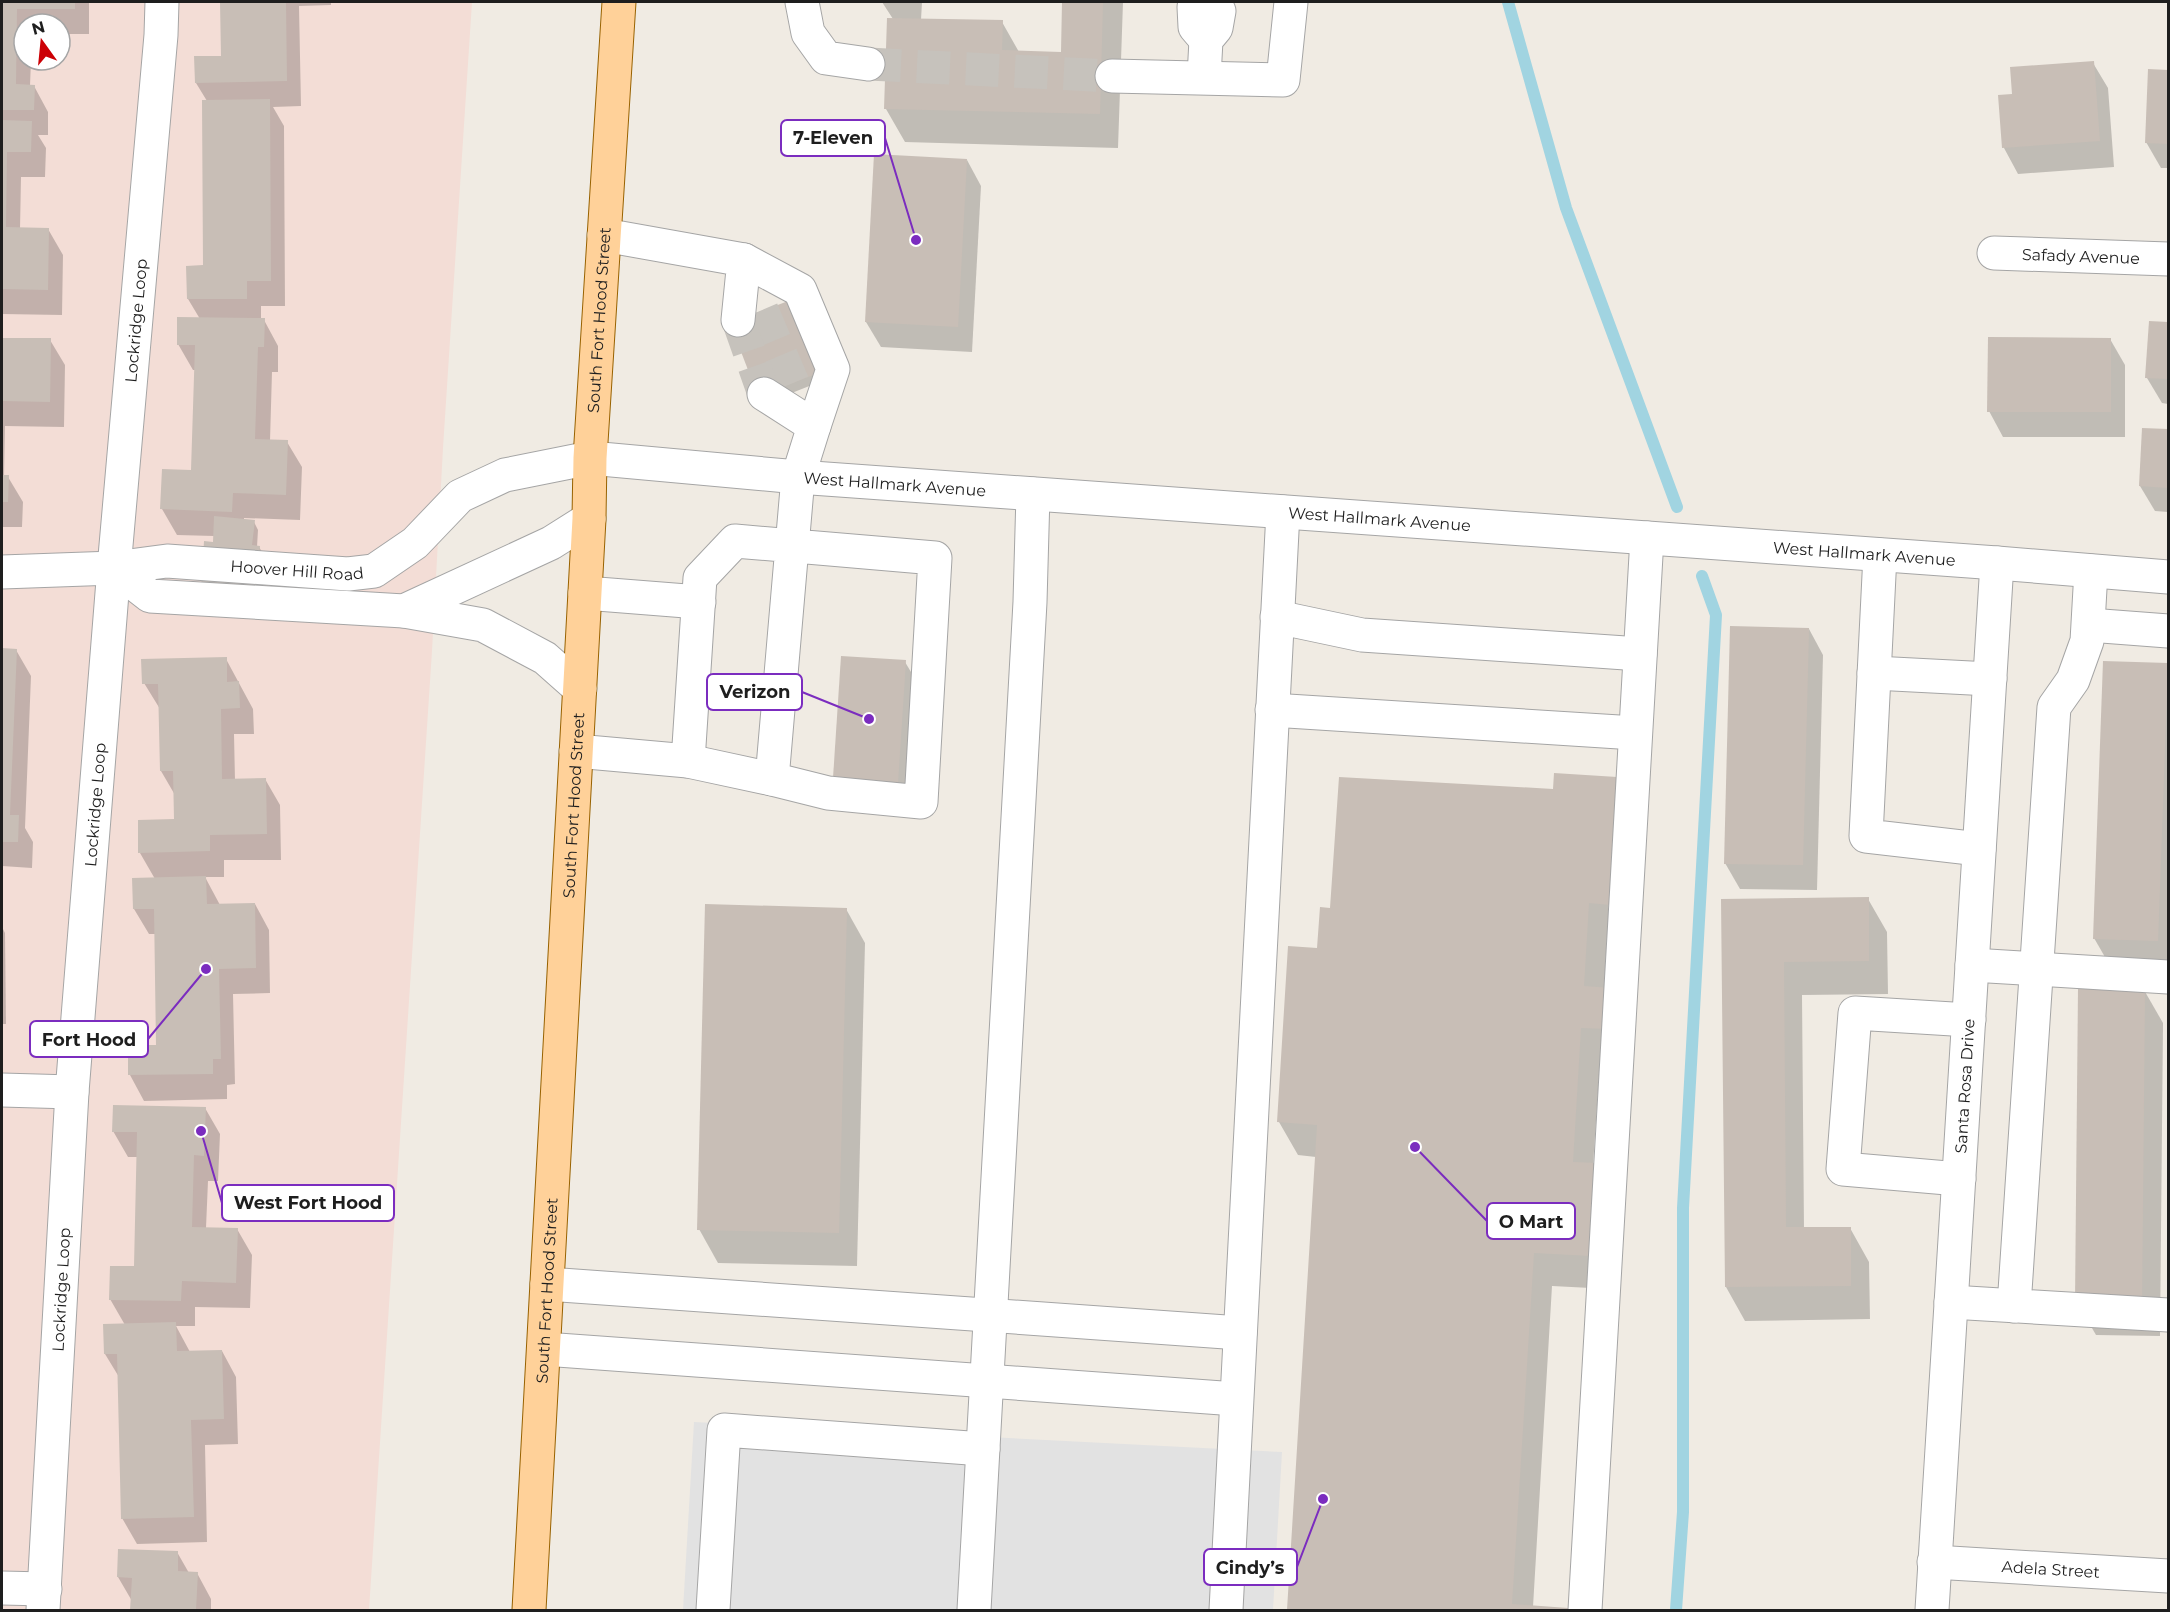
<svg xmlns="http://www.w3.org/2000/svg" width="2170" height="1612" font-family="Montserrat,sans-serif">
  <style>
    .military { fill: #f3ddd6; fill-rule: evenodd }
    .parking { fill: #e2e2e2 }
    .shadow { fill: #0003; fill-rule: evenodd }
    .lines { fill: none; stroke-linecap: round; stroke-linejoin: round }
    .stream { stroke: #a1d4e1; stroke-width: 12 }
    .building { fill: #c8beb6 }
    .minor-tunnel { stroke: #c6c2bc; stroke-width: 33; stroke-dasharray: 33 16; stroke-linecap: butt }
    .minor-casing { stroke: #a5a5a5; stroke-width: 35 }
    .major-casing { stroke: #986200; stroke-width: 35 }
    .minor { stroke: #fff; stroke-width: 33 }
    .major { stroke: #ffd199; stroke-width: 33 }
    .labels { text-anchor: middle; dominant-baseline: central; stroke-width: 6; stroke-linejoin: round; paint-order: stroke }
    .street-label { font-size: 16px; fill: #1e1e1e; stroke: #fff }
    .leader { fill: none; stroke: #7b2cbf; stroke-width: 2 }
    .callout-dot { fill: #7b2cbf; stroke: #fff; stroke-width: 2 }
    .callout { fill: #fff; stroke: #7b2cbf; stroke-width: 2 }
    .callout-label { font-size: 18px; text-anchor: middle; font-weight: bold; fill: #1e1e1e }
  </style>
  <rect width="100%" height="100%" fill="#f0ebe3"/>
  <path class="military" d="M2,2h470l-29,446 -11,203 -63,959h-367zM24,24h36v36h-36z"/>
  <path class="parking" d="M694,1422l588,30 -9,158h-590z"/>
  <g class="shadow">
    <path d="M2,2h87v32h-29v-10h-36v36h7l-1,26h4l14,26v23h-10l8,13 -1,29h-24l-1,52h28l15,26 -1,60 -60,-1z"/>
    <path d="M221,2h110v3l-32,1 2,100 -28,1 11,19 1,180h-24v14h3l14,26v26h-6l-2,69 17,1 15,25 -2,53 -56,-2v3l10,1 4,8 -1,17h2l5,8 -4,46 -46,-58v-7l-37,-1 -15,-26 31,-37 3,-102h-3l-15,-26 22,-25 -12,-20 16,-32 3,-166 -11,-18 26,-26z"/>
    <path d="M882,2h40l-1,18 81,2 17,30 43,1 2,-51h59l-5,146 -213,-6 -19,-33 7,-90z"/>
    <path d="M2093,63l15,25 6,79 -96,7 -14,-26 -4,-51 14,-1z"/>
    <path d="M2150,71h18v97h-7l-15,-26z"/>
    <path d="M967,160l14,26 -9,166 -91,-5 -15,-25z"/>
    <path d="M2151,322l17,1v81l-6,-1 -15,-25z"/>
    <path d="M731,324l96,55 -63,25z"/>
    <path d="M2,339l48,1 15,25 -1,62 -59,-1 -1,51h4l15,25 -1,25h-20z"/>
    <path d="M2110,339l15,26v72h-122l-14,-26z"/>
    <path d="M2143,429l25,2v81l-13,-1 -15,-25z"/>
    <path d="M1809,629l14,26 -6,235 -77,-1 -15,-26z"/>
    <path d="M2,650h14l15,26 -6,152 8,14 -1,26 -30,-2z"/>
    <path d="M226,659l27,50 1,25h-20l1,46 30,-1 15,26 1,55h-57v17h-19l15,28 35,-1 14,26 1,63 -37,1 2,90 -8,1v14l-83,2 -14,-26 -1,-28 29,-1 -2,-112h-7l-15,-25 21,-30 -15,-26 36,-33 -1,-25 -14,-24 -1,-62 -16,-26z"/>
    <path d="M905,662l15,25 -8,120 -63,-4z"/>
    <path d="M2168,665v301l-59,-2 -15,-26z"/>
    <path d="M1555,775l61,3 20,34 -8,126 -21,-2 -3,53h7l19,34 -2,39 -28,-1 -7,104h3l20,33 -6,91 -58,-3 -19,321 35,3h-280l28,-453 -18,-2 -19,-33 10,-174 30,2 2,-41h10l9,-131 214,13zM1614,809h3l-6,103h-3z"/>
    <path d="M1868,899l19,33 1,62 -86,1 2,234 46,-1 19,34 1,57 -125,2 -19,-34 -3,-386z"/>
    <path d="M846,909l19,34 -8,323 -139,-3 -19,-34z"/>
    <path d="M2,927l3,6 1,91h-4z"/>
    <path d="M2144,990l19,33 -3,313 -64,-1 -19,-33z"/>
    <path d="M205,1108l15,26 -2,47h-10l-2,47 31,1 15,26 -2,53 -55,-1v19h-19l14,26 32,-1 14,26 2,67 -33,1 2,97 -70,2 -15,-26 -3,-141 -14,-23 20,-29 -15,-26 25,-31 3,-111h-10l-15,-26z"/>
    <path d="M2,1178l1,2 -1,70z"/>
    <path d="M177,1552l12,21h8l14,26v11h-79v-9l-14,-24z"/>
  </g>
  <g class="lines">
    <g class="stream">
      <path d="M1508,2l58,206 111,299"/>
      <path d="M1676,1610l7,-98v-304l33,-593 -14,-39"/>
    </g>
  </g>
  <g class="building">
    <path d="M2,2h73v7h-58l-1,75 19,1 -1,25h-32z"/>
    <path d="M220,2h66l1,79 -92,2 -1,-27h27z"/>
    <path d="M1062,2h41l-3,112 -216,-5 3,-91 116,2 -1,30 59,2z"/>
    <path d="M2094,61l6,80 -98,7 -4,-53 14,-1 -2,-27z"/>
    <path d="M2148,69l20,1v74l-23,-1z"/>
    <path d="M270,99l1,182h-24v18h-60l-1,-33 17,-1 -1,-165z"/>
    <path d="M2,120l30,1 -1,31h-24l-1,75 43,1 -1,62 -46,-1z"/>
    <path d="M874,154l93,5 -9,168 -93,-5z"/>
    <path d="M796,298l28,73 -66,25 -28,-73z"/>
    <path d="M177,317l88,1 -1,29h-6l-3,92 33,1 -2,55 -53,-2 -1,19 -72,-3 2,-40 29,1 4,-125h-18z"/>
    <path d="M2149,321l19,1v57l-23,-1z"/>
    <path d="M1988,337l123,1v74h-124z"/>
    <path d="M2,338h49l-1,64 -48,-1z"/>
    <path d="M2142,428l26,1v59l-29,-2z"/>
    <path d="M2,475h7l-1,27h-6z"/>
    <path d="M214,516l41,4 -3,25 8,1 -4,47 -55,-4 3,-48 9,1z"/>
    <path d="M1730,626l79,2 -6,237 -79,-1z"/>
    <path d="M2,648l15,1 -7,166h9l-1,27h-16z"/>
    <path d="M841,656l65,4 -8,122 -65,-4z"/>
    <path d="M227,657v25l12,-1 1,27 -19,1 1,70 44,-1 1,56 -57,1v16l-72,2v-33l36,-1 -1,-48h-13l-2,-87h-16l-1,-25z"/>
    <path d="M2103,661l65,2 -10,278 -65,-2z"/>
    <path d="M1554,773l63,4 -7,128 -21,-2 -5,83 28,2 -3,41 -28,-1 -8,134 24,1 -6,93 -57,-3 -22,351 56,4v2h-281l30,-485 -40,-3 11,-176 29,2 3,-41 10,1 9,-131 214,12z"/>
    <path d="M206,876l1,28 48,-1 1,65 -37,1 2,90h-8v15l-85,1v-30h28l-2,-136h-21l-1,-31z"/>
    <path d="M1869,897v64l-85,1 2,265h65v59l-126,1 -4,-388z"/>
    <path d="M705,904l142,4 -8,325 -142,-3z"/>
    <path d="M2078,988h67l-3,315 -67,-1z"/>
    <path d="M113,1105l93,2 -2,49 -10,-1 -2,72 46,1 -2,55 -54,-2 -1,20 -72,-1 1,-34h24l3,-134h-25z"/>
    <path d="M176,1322l1,29 45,-1 2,69 -33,1 3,97 -73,2 -4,-165h-13l-1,-30z"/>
    <path d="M118,1549l60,2v20l20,1 -2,38h-66l2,-32 -15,-1z"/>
  </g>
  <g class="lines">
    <g class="minor-tunnel">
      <path d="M868,64l244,12"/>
      <path d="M762,310l31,73"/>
      <path d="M738,320l26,74"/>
    </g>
    <defs>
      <g id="minor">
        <path d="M802,2l6,31 18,25 42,6"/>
        <path d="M1194,7l1,20 11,13"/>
        <path d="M1112,76l171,4 8,-78"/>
        <path d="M1204,77l2,-37 10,-12 3,-17"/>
        <path d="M604,235l140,25 -6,60"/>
        <path id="s1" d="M1994,253l174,6"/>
        <path d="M744,260l56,30 33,79 -19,57"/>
        <path d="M1880,555l-14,281 113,13"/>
        <path d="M114,568l36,28 254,15 147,-68 38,-24"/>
        <path id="s2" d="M2,572l112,-4 53,-7 181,13 26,-3 41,-28 45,-47 45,-21 85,-17 208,19 1199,86 171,14"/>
        <path d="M585,593l114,9"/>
        <path d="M404,611l79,14 62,33 35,31"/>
        <path d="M1277,617l85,18 278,19"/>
        <path d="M2089,625l79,6"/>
        <path d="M1874,673l116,6"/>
        <path d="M1272,710l363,23"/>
        <path d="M576,751l112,10 84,18"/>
        <path d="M688,761l12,-183 35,-37 200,17 -14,244 -93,-9 -56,-14 26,-302 16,-51 -50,-32"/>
        <path d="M1972,965l196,12"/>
        <path d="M2,1090l70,2"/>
        <path d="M1959,1179l-116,-10 12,-156 114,7"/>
        <path d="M547,1284l693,49"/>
        <path d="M1951,1302l217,13"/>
        <path d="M2014,1306l40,-599 19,-27 14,-39 4,-70"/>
        <path d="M544,1349l692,50"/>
        <path id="s3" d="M1934,1562l234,14"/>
        <path d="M2,1588l43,1"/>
        <path id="s4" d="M43,1610l29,-518 42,-524 47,-533 1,-33"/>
        <path d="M713,1610l11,-180 259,19"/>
        <path d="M974,1610l56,-1008 3,-108"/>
        <path d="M1226,1610l57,-1098"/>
        <path d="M1585,1610l62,-1072"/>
        <path id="s5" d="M1932,1610l65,-1047"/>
      </g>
      <g id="major">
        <path id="s6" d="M529,1610l60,-1091 1,-61 29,-456"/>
      </g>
    </defs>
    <use href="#minor" class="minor-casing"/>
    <use href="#major" class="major-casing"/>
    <use href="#minor" class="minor"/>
    <use href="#major" class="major"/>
  </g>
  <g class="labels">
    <g class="street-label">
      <text stroke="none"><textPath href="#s1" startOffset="87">Safady Avenue</textPath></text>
      <text stroke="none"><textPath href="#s4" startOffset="1293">Lockridge Loop</textPath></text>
      <text stroke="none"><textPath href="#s6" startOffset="1292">South Fort Hood Street</textPath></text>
      <text stroke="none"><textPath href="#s2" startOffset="930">West Hallmark Avenue</textPath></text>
      <text stroke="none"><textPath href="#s2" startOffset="1416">West Hallmark Avenue</textPath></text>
      <text stroke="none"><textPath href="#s2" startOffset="1902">West Hallmark Avenue</textPath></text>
      <text stroke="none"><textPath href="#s2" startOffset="296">Hoover Hill Road</textPath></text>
      <text stroke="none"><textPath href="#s4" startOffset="807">Lockridge Loop</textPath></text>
      <text stroke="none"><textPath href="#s6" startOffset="806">South Fort Hood Street</textPath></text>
      <text stroke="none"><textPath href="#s5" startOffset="525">Santa Rosa Drive</textPath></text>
      <text stroke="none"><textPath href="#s4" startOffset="321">Lockridge Loop</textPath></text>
      <text stroke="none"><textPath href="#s6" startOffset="320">South Fort Hood Street</textPath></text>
      <text stroke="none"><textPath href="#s3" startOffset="117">Adela Street</textPath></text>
    </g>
  </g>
  <path class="leader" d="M916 240L885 138M869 719L802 692M206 969L148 1039M201 1131L222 1203M1415 1147L1487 1221M1323 1499L1297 1567"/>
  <g class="callout-dot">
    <circle cx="916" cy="240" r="6"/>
    <circle cx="869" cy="719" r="6"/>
    <circle cx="206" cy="969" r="6"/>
    <circle cx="201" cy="1131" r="6"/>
    <circle cx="1415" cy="1147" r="6"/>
    <circle cx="1323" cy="1499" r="6"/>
  </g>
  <g class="callout">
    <rect x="781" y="120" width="104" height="36" rx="6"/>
    <rect x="707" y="674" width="95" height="36" rx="6"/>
    <rect x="30" y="1021" width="118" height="36" rx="6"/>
    <rect x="222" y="1185" width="172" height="36" rx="6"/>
    <rect x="1487" y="1203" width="88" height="36" rx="6"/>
    <rect x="1204" y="1549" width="93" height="36" rx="6"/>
  </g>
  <g class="callout-label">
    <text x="833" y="144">7-Eleven</text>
    <text x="755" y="698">Verizon</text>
    <text x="89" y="1046">Fort Hood</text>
    <text x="308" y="1209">West Fort Hood</text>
    <text x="1531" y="1228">O Mart</text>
    <text x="1250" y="1574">Cindy’s</text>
  </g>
  <rect width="2170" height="1612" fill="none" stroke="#1e1e1e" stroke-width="6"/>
  <g transform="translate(42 42) rotate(345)"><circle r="28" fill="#ffffff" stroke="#a5a5a5" stroke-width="1.5"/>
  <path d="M0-4.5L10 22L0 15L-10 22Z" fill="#cc0005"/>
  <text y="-9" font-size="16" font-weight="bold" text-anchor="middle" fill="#1e1e1e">N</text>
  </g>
</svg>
